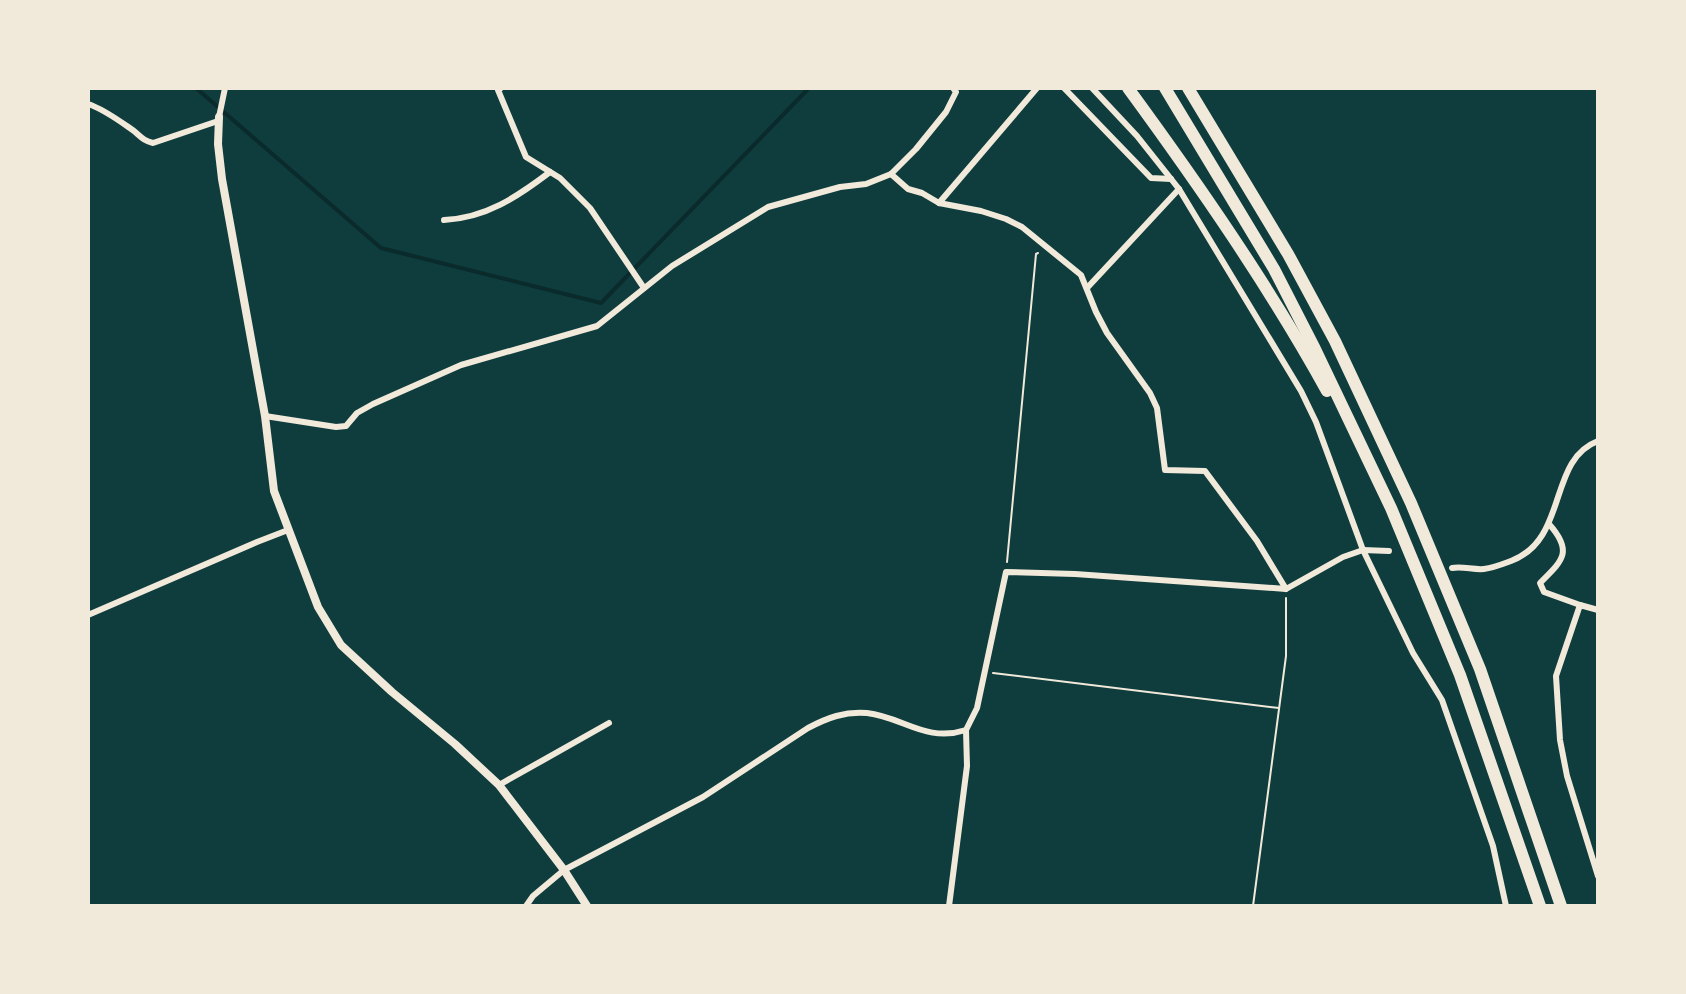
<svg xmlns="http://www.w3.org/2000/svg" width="1686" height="994" font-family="'Sofia Sans Condensed',sans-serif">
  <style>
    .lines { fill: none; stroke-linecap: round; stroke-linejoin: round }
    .stream { stroke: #0a2a2b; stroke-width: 4 }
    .path { stroke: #f1e9da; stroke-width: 2 }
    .minor { stroke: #f1e9da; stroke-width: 6 }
    .tertiary { stroke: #f1e9da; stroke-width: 8 }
    .motorway { stroke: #f1e9da; stroke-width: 12 }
  </style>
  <rect width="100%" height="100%" fill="#0f3d3e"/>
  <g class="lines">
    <path class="stream" d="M196,88l185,160 220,55 208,-215"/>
    <g class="path">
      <path d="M1007,562l29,-308 2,-1"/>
      <path d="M993,673l286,35"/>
      <path d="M1253,906l33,-250v-58"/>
    </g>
    <g class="minor">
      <path d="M501,88l-3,2 28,67 34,21 30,30 54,80"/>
      <path d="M1064,88l87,90 20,1"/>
      <path d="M1092,88l45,48 42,53 122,202 15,31 47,128 50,103 29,47 51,146 13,60"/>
      <path d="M88,104c16,5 33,18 46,27 7,6 10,10 19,12l65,-22"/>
      <path d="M219,117l6,-29"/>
      <path d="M891,174l17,15 14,4 17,10 42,8 25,8 16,8 59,48 15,37 11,21 43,60 7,15 8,62 40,1 52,70 29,48"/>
      <path d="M939,203l98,-115"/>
      <path d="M444,220c42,-2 73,-23 106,-48"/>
      <path d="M1087,288l92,-99"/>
      <path d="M265,416l71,11 10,-1 11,-13 16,-9 88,-39 136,-39 75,-60 96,-59 72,-20 26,-3 25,-10 25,-25 30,-37 10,-20 -3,-4"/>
      <path d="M1549,524c25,28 13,37 -9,59l4,9 36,13"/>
      <path d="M1452,568c11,-2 21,2 32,1 9,-1 19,-5 27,-8 58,-22 36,-101 87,-120"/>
      <path d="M1598,610l-18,-5 -24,71 4,64 7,36 31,100"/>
      <path d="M88,615l169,-73 31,-12"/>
      <path d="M499,785l110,-62"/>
      <path d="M526,906l7,-10 31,-26 139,-73 105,-69c19,-10 37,-17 59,-15 36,4 59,30 99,17l11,-22 29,-136 69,2 211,15 57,-32 20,-7 26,1"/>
      <path d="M949,906l18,-140 -1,-36"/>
    </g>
    <path class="tertiary" d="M219,117l-1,27 4,35 43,237 9,75 44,116 23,38 51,47 63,52 44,41 65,85 23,36"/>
    <g class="motorway">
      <path d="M1128,88c71,97 141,198 199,303"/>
      <path d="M1165,88l109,181 41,80 76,159 69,167 80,231"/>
      <path d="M1188,88l100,166 47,87 76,162 69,166 81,237"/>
    </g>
  </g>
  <rect width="1686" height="994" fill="none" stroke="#f1e9da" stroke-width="180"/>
</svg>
